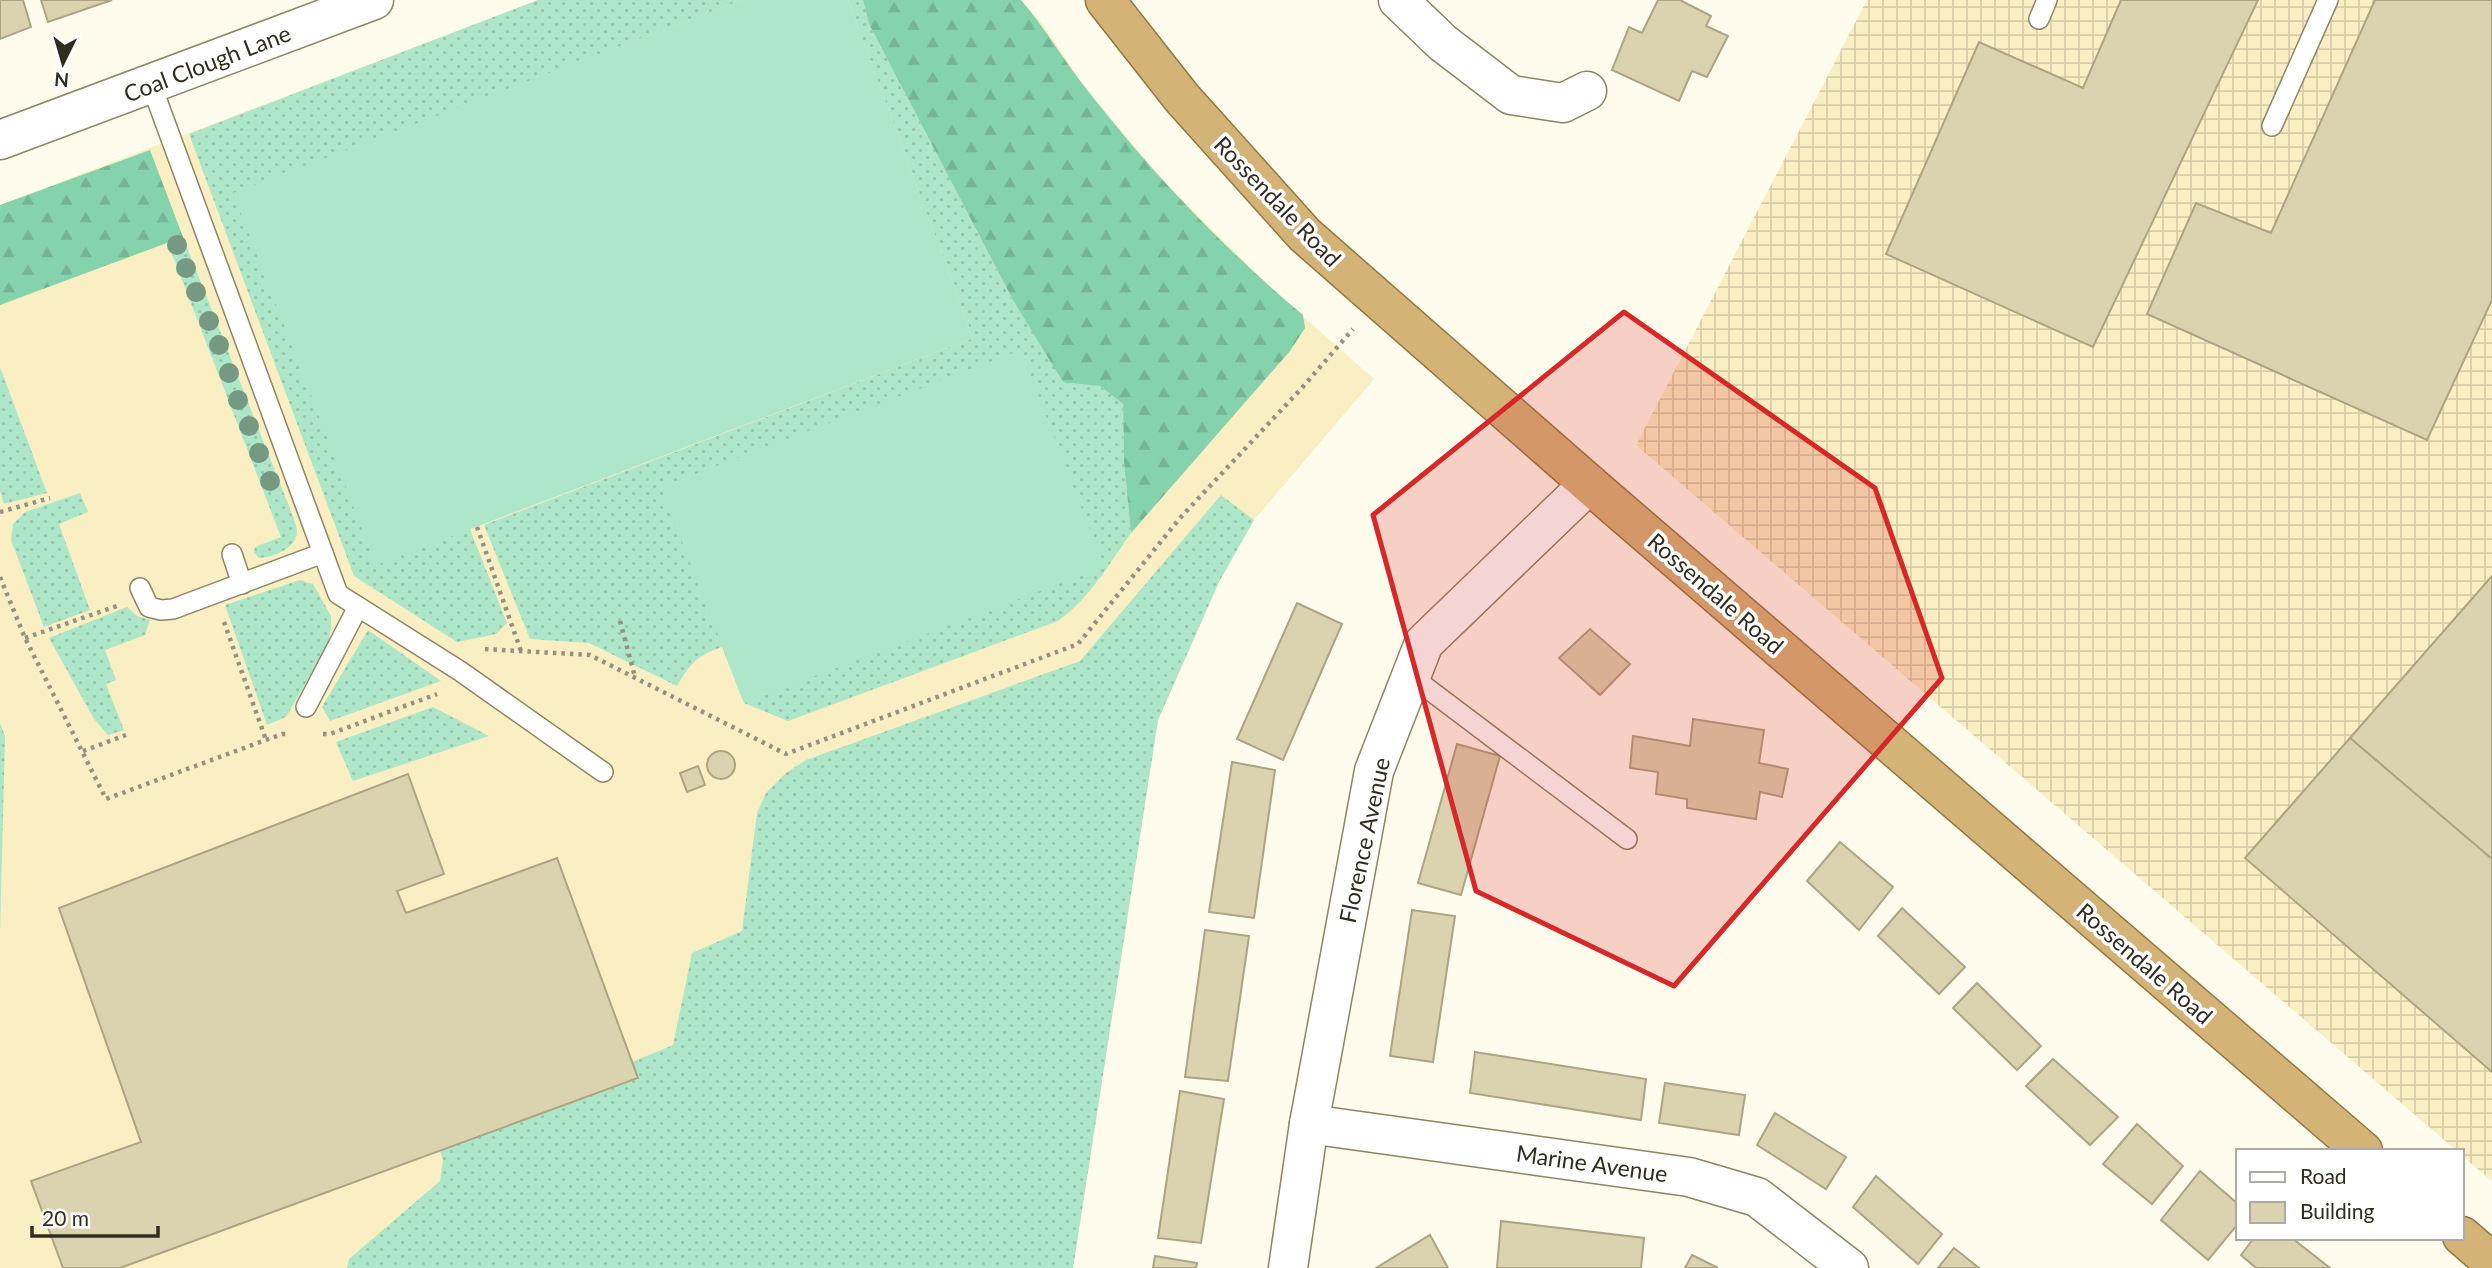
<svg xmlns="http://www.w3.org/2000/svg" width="2492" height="1268" font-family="Lato,sans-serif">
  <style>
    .built { fill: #faefc3 }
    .industrial { fill: url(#industrial-grid) }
    .grass { fill: url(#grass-dots) }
    .forest { fill: url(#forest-firs) }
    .garden { fill: #ade6c8 }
    .building { fill: #dbd2af; stroke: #ada483; stroke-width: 2 }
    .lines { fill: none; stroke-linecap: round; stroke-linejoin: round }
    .service-casing { stroke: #8d8564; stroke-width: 22 }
    .minor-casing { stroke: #8d8564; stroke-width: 41 }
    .tertiary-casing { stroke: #8d8564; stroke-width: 41 }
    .trunk-casing { stroke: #937742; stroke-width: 41 }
    .path { stroke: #959183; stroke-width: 4.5; stroke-dasharray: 3.5 5; stroke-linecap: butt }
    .service { stroke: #fff; stroke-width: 19 }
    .minor { stroke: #fff; stroke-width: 38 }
    .tertiary { stroke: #fff; stroke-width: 38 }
    .trunk { stroke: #d4b377; stroke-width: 38 }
    .tree { fill: #769984 }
    .marked { fill: #d62828; fill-opacity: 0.2; stroke: #d62828; stroke-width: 5; stroke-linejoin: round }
    .labels { text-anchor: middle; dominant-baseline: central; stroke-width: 7; stroke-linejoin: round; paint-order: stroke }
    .street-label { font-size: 23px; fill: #302c1f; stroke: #fff }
  </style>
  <defs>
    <pattern id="industrial-grid" width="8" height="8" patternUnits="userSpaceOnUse" patternTransform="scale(1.75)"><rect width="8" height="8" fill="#faefc3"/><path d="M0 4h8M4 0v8" fill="none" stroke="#d7cda7"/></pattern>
    <pattern id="grass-dots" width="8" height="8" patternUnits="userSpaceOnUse" patternTransform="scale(1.75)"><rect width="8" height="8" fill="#ade6c8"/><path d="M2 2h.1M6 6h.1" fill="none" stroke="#95c5ab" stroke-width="1.8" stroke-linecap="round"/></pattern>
    <pattern id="forest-firs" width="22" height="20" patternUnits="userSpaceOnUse" patternTransform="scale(1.75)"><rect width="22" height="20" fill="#85d3ac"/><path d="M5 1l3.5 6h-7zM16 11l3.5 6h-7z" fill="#73b594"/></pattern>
  </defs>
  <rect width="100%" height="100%" fill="#fffbed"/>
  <path class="built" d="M538,0h483l23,26 42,63 81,96 106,105 101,89 -120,141 -35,62 -61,138 -85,548h-1073v-1063z"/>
  <path class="industrial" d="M1867,0h625v1181l-30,-25v-5h-5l-821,-706z"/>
  <g class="grass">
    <path d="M538,0h204l-508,193 143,371 93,-35 37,94 -11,11 -39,8 -103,-66 -165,-442z"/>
    <path d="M848,0h15l6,24 145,278 49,79 37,5 23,18 1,58 7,71c-21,30 -42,66 -73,88l-270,100 -44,-18 -22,-56c-26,9 -31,16 -45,39l-88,-43 -59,-4 -46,-114 489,-187z"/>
    <path d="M183,237l111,282c1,4 3,8 3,13 -1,17 -24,25 -38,26l-5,-6 1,-5 26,-10 -114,-296z"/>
    <path d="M0,367l47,126 -43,11 -4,-13z"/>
    <path d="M80,493l8,19 -29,12 31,86 -46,17 -33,-87 2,-16 12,-12z"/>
    <path d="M1221,495l33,25 -35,62 -61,138 -85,548h-726l2,-9 91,-78 3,-21 -3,-9 198,-72 -6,-17 41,-17 19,-92 50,-22 15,-118 9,-20 20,-20 20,-13 274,-99z"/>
    <path d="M300,580l13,4 18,32v13l-4,17 -41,71 -19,8 -42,-120z"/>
    <path d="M127,607l10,9 13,4 -5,15 -40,15 11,30 -10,4 18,46 -16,5 -14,-16 -45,-81z"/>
    <path d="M368,630l73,51 -111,40 -8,-14z"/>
    <path d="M433,707l56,29 -136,45 -17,-39z"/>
    <path d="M0,723l5,13 -5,198z"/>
  </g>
  <g class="forest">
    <path d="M863,0h158c25,29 43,61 67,91 63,81 136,158 215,224l2,13 -15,23 -159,182 -7,-71 -1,-58 -23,-18 -37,-4 -49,-80 -145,-278z"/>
    <path d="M150,150l33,87 -183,68v-100z"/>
  </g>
  <g class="garden">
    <path d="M742,0h106l125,338 -597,227 -143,-372z"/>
    <path d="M1021,350l83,217 -360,136 -83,-216z"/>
  </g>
  <g class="building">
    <path d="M0,0h23l8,27 -31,12z"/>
    <path d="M41,0h71l-64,22z"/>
    <path d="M1658,0h22l31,16 -5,10 22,10 -21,41 -15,-6 -13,30 -67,-31 17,-43 13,6z"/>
    <path d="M2121,0h137l-165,347 -207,-93 93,-212 104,46z"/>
    <path d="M2375,0h117v300l-65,140 -280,-126 49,-111 75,30z"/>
    <path d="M2492,576v283l-142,-121z"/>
    <path d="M1297,603l45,21 -59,136 -46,-21z"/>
    <path d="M1590,629l40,35 -30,31 -41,-37z"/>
    <path d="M1693,719l71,11 -5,33 29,6 -6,28 -22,-5 -4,27 -69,-11v-9l-31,-5 2,-22 -28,-4 3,-32 57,10z"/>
    <path d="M2350,738l142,121v213l-247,-214z"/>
    <path d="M1457,744l43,12 -39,139 -43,-12z"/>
    <circle cx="721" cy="765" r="14"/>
    <path d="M1232,762l43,8 -21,148 -45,-6z"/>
    <path d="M698,766l7,19 -18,7 -7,-19z"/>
    <path d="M408,774l36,100 -47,17 9,22 151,-55 81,220 -518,190h-57l-32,-87 110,-39 -82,-234z"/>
    <path d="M1840,842l53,45 -34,43 -52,-49z"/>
    <path d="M1902,908l63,59 -26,27 -61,-58z"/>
    <path d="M1412,910l43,6 -22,146 -43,-6z"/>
    <path d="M1205,930l44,6 -21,145 -43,-4z"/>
    <path d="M1977,983l64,63 -24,24 -64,-62z"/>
    <path d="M1475,1052l171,27 -5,41 -171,-27z"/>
    <path d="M2053,1059l65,58 -28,28 -64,-59z"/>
    <path d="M1665,1083l80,12 -6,40 -80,-12z"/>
    <path d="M1180,1091l44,8 -23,144 -43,-5z"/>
    <path d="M1775,1113l71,44 -20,32 -69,-44z"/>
    <path d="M2137,1124l46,42 -31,38 -49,-40z"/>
    <path d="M2200,1171l38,33v20l-30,36 -47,-40z"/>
    <path d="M1876,1176l66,58 -24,30 -65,-57z"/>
    <path d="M1501,1221l143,17 -3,30h-144z"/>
    <path d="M1430,1235l18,33h-72z"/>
    <path d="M2254,1238h38l38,30h-74l-15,-13z"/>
    <path d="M1954,1248l25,20h-41z"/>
    <path d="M1692,1255l26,13h-33z"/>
    <path d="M1155,1256l42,7 -1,5h-43z"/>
  </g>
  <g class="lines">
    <defs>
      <g id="service">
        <path d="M2039,19l8,-19"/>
        <path d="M151,84l187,510 122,77 143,101"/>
        <path d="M2272,126l56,-126"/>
        <path d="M232,554l10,30"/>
        <path d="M140,588l9,19 12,3 12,-1 150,-56"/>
        <path d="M1411,676l216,163"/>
        <path d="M306,707l52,-100"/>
      </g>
      <g id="minor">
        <path d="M1398,0l45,43 68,52 52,8 24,-12"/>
        <path d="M1309,1124l380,53 68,20 92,71"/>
        <path d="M1288,1268l21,-144 65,-353 50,-128 165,-159"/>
      </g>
      <path id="tertiary" d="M0,140l374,-140"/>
      <g id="trunk">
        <path d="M1105,0l77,98 123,137 284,249 774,667"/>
        <path d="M2462,1236l30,26"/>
      </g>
    </defs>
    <use href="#service" class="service-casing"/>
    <use href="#minor" class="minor-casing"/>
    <use href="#tertiary" class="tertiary-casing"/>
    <use href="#trunk" class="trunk-casing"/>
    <g class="path">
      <path d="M0,512l50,-14"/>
      <path d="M477,527l44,124"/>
      <path d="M0,577l25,61 81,161 176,-65h8"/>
      <path d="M620,621l15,56"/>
      <path d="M224,622l42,118"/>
      <path d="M25,638l92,-32"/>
      <path d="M485,649l105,6 196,99 292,-110 102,-126 121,-129 52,-60"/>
      <path d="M323,734h7l107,-40"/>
      <path d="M83,751l43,-16"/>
    </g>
    <use href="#service" class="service"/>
    <use href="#minor" class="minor"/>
    <use href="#tertiary" class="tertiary"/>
    <use href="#trunk" class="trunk"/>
  </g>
  <g class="tree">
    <circle cx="177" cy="245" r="10"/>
    <circle cx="186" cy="268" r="10"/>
    <circle cx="196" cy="292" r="10"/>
    <circle cx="209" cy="321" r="10"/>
    <circle cx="219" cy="345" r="10"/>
    <circle cx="229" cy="373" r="10"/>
    <circle cx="238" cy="400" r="10"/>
    <circle cx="249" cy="426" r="10"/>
    <circle cx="259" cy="453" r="10"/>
    <circle cx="270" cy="481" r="10"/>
  </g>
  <path class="marked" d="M1624,312l251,176 67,190 -268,308 -198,-95 -103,-376z"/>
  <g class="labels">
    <g class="street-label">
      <text transform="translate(207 63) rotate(-21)">Coal Clough Lane</text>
      <text transform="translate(1278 201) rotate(46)">Rossendale Road</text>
      <text transform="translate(1716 593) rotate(41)">Rossendale Road</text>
      <text transform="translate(1364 840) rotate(-78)">Florence Avenue</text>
      <text transform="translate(2145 963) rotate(41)">Rossendale Road</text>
      <text transform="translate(1592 1163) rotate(8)">Marine Avenue</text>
    </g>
  </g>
  <rect x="2236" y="1149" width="228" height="91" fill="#ffffff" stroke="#acaba5" stroke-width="2"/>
  <rect x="2250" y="1172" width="35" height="10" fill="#ffffff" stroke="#acaba5" stroke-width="2"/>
  <text x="2300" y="1184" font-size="21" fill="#302c1f">Road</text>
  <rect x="2250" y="1202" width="35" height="21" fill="#dbd2af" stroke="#acaba5" stroke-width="2"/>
  <text x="2300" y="1219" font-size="21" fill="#302c1f">Building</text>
  <g transform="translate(63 63) rotate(185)" stroke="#ffffff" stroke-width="5" paint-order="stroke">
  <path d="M0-5L12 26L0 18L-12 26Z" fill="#302c1f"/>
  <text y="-10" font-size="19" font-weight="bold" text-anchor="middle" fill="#302c1f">N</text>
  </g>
  <path d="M32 1226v10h126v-10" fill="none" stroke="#302c1f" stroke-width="3.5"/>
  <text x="42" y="1226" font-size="21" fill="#302c1f" stroke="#ffffff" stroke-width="5" paint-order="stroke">20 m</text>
</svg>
